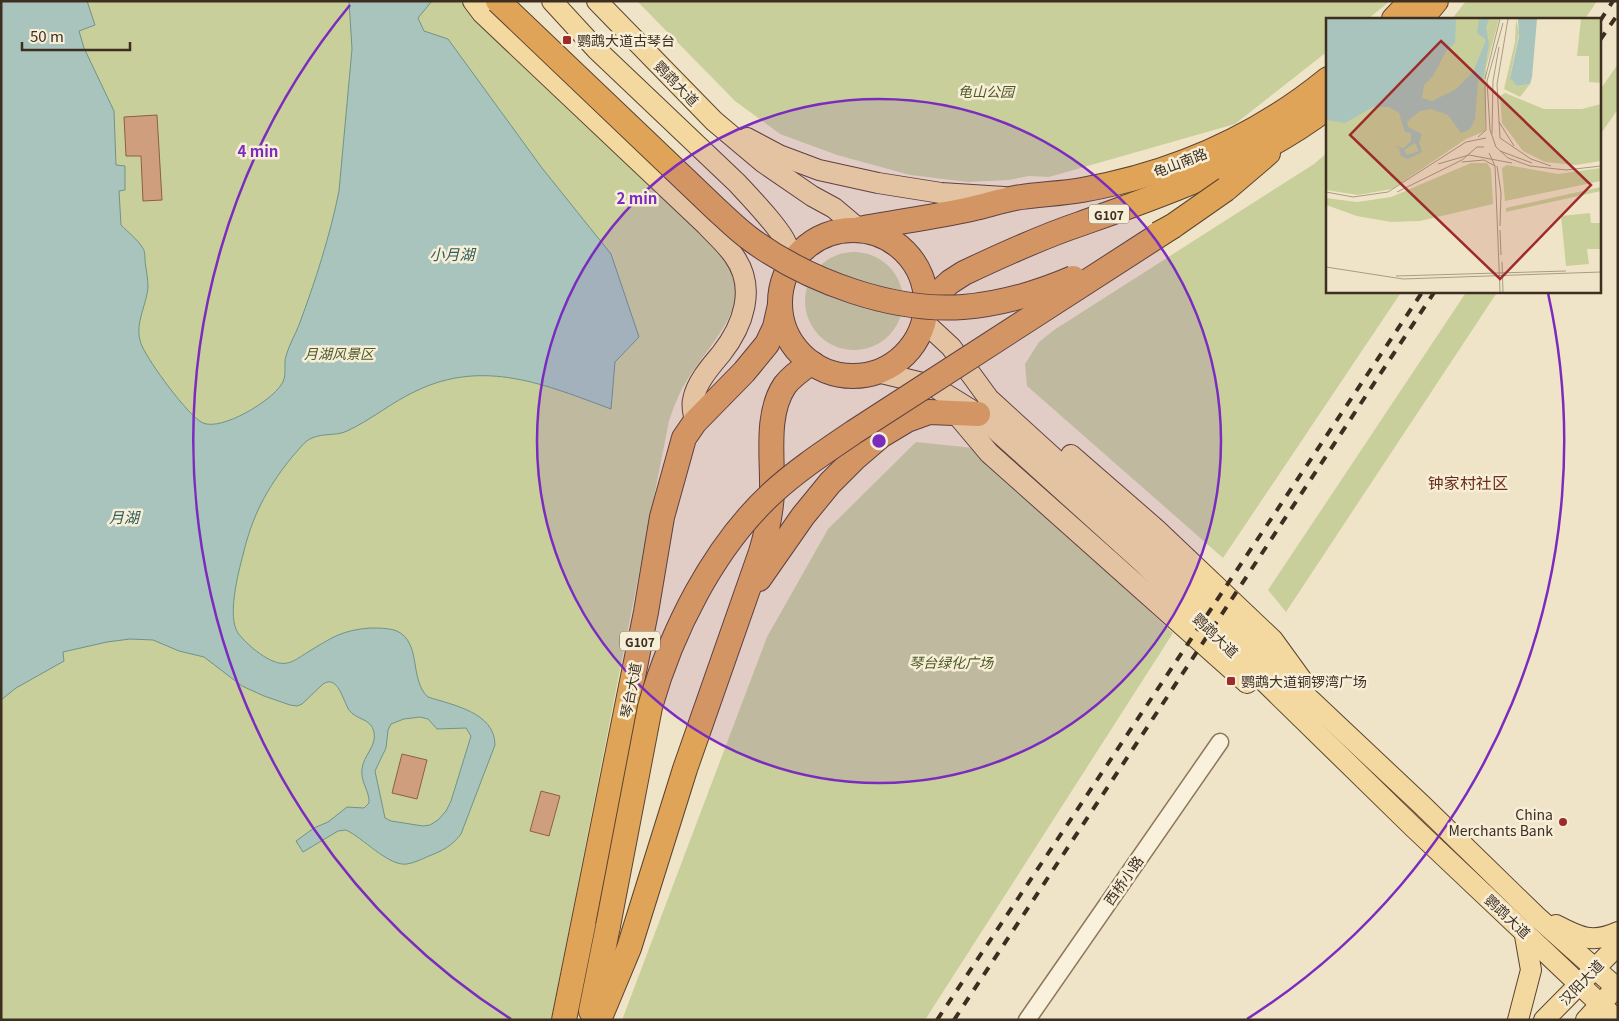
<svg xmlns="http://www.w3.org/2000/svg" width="1619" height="1021" font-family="Georgia,'Noto Sans SC',serif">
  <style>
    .green { fill: #c9cf9b }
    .water { fill: #a9c4bc; stroke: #6f938a; fill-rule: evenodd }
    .building { fill: #cf9f7d; stroke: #8d5f41 }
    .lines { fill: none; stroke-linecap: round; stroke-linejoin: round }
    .minor-casing { stroke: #8d765c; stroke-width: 19 }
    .major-casing { stroke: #5b4430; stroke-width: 22 }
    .highway-casing { stroke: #5b4430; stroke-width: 26 }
    .minor { stroke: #faf1dc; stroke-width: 16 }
    .major { stroke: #f3d9a0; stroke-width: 20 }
    .highway { stroke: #e0a458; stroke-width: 24 }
    .rail { stroke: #3d2e20; stroke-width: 4; stroke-dasharray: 9 9; stroke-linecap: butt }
    .highway-bridge-casing { stroke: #5b4430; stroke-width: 26; stroke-linecap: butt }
    .highway-bridge { stroke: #e0a458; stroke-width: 24 }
    .ring { fill: none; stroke: #7b2cbf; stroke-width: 2.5 }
    .poi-dot { fill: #9e2a2b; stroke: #f7eed8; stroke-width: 2 }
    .labels { text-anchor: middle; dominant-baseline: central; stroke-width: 5; stroke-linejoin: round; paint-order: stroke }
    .shield { fill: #f7eed8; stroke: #756857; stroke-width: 1 }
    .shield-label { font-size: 12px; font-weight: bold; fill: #3d2e20 }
    .poi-label { font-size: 14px; fill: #3d2e20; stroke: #f7eed8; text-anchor: start }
    .street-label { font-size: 14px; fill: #3d2e20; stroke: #f7eed8 }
    .park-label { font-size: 14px; font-style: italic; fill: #4d5a26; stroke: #f7eed8 }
    .water-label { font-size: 15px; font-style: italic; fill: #2f5d5a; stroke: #f7eed8 }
    .quarter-label { font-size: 16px; fill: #6b2e1e; stroke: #f7eed8 }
    .inset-road { fill: none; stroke: #a89b85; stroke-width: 1 }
    .view { fill: #9e2a2b; fill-opacity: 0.15; stroke: #9e2a2b; stroke-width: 2.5 }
    .inset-edge { fill: none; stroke: #3d2e20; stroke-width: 2.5 }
    .centre { fill: #7b2cbf; stroke: #f7eed8; stroke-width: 2.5 }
    .ring-label { font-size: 15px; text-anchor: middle; font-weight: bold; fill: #7b2cbf; stroke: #f7eed8; stroke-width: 5; stroke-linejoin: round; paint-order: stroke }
  </style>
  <rect width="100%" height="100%" fill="#f0e4c8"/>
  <g class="green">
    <path d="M1,1h465l239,231c11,15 26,31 30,49 9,33 -34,74 -49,101 -8,13 -12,25 -17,39l-118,599h-550z"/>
    <path d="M637,1h753l-22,18h-40v32l-93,73 -186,53 -20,-1 -20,4 -41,2 -58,-7 -73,-20 -57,-21 -45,-33z"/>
    <path d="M1466,1h131l-12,18h-133z"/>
    <path d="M1618,64v45l-18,26v-45z"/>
    <path d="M1328,152v139h74l-179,267 -196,-172 -2,-22 14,-22 15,-12 260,-166z"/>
    <circle cx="854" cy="301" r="49"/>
    <path d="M1467,291h31l-212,321 -18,-22z"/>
    <path d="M916,442l58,6 199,185 -248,387h-303l145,-383 61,-108z"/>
  </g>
  <path class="water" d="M1,1h86l8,24 -16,6 5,17 30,63 2,54 9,1v24l-6,1 2,34c7,7 16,14 21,22 3,3 3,9 3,14 1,8 3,18 3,26 -2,21 -15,39 -6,59 7,16 46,70 61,77 19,8 68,-22 78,-38 7,-9 2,-20 5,-29 3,-11 9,-21 13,-31 16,-43 31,-89 40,-134l13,-142 -3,-48h83l-14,17 6,13 24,8 94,129 69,86 28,83 -24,25 -4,47c-65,-24 -127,-51 -195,-18 -24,11 -45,29 -69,40 -10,5 -24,2 -35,7 -8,3 -14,13 -20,19 -25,31 -40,59 -49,98 -5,18 -16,62 -5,78 8,11 34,34 49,30 7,-1 14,-7 21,-11 23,-14 34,-22 62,-24 8,0 19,0 27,3 25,12 12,49 31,66 24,8 67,15 67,48l-34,89c-9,12 -19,17 -32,22 -7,3 -15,7 -22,8 -18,3 -45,-27 -61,-34l-8,1 -35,21 -7,-11 18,-13 14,-6 19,-15 17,1 5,-5c1,-11 -9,-22 -7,-34 1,-13 15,-23 12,-37 -3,-14 -18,-12 -25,-22 -6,-9 -11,-36 -26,-26l-21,20 -5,2 -7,-1 -26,-9 -22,-10 -38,-29 -25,-6 -26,-11 -23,-1 -23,3 -44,10 1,9 -48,27 -15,12zM420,717l8,2 9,10 29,-1 5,8 -20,65 -5,10 -8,9 -8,5 -7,1 -32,-5 -6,-3 -10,-47 11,-23 2,-18 3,-6 13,-5z"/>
  <g class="building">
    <path d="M157,115l5,85 -19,1 -2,-45h-15l-2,-39z"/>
    <path d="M402,754l25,6 -10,39 -25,-6z"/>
    <path d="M541,791l19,5 -11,40 -19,-5z"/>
  </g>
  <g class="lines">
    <defs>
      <path id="minor" d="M1027,1020l193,-278"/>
      <g id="major">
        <path d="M473,1l9,12 224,212c9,10 20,19 28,31 23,32 9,70 -13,98 -11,13 -25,29 -28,46 -2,6 1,15 2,22"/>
        <path d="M552,1l45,49 140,133c12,13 45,47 50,62 2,8 0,17 1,24"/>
        <path d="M597,1l117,120 50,42 48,33 22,12 25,21"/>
        <path d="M747,138l32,17 40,15 59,13 63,10 63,4"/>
        <path d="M924,322l27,25 38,52 167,152 113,110 153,144 114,111 82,73"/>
        <path d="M877,372l54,13 47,29 164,148 270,264 205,194"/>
        <path d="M957,415l32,38 258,230"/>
        <path d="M1071,455l85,74 117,111 29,40"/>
        <path d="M1556,925c23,12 36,19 62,7"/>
        <path d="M1518,1020l13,-50 -7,-40"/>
        <path d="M1544,1020l74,-75"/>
        <path d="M1586,1020l24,-26"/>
      </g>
      <g id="highway">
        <path d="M1394,19l17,-18"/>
        <path d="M1421,19l15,-18"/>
        <path d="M1226,189l42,-36"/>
        <path d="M859,229c37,-7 75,-12 112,-20 14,-3 29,-8 44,-11 22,-4 45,-4 67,-8 90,-16 175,-53 246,-111"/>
        <circle cx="853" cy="303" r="73"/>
        <path d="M926,304l24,-22 14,-9c38,-18 77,-36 116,-49 84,-30 177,-62 248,-117"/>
        <path d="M759,579l44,-63 27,-33 24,-24 28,-24 25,-15 22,-8 49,2"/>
        <path d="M591,1011l17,-85"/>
        <path d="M564,1020l82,-408 16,-95 22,-79 11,-16 49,-50 23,-28 8,-17 5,-22"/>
        <path d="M599,1020l30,-72 56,-179 76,-217c6,-20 10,-39 11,-60 1,-33 -7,-78 13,-107 7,-9 17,-16 26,-22l2,1"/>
      </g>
    </defs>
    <use href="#minor" class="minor-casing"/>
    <use href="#major" class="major-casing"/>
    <use href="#highway" class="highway-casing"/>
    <use href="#minor" class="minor"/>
    <use href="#major" class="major"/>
    <use href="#highway" class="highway"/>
    <g class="rail">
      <path d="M1600,21l13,-20"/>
      <path d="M1600,40l18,-26"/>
      <path d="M937,1020l486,-729"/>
      <path d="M954,1020l481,-729"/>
    </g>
    <defs>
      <g id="highway-bridge">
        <path d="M498,1l218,208c12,11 24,23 37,32 57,41 140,71 210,66 39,-3 75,-14 110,-29"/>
        <path d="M1158,234l15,-8 53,-37"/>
        <path d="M608,926l42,-219c21,-75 63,-159 121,-213 26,-24 55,-43 83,-62l319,-206"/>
      </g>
    </defs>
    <use href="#highway-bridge" class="highway-bridge-casing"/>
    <use href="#highway-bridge" class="highway-bridge"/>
  </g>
  <circle cx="879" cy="441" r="342" fill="#7b2cbf" fill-opacity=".12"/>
  <g class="ring">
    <circle cx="879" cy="441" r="342"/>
    <path d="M511 1019A685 685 0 0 1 350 5M1548 293A685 685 0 0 1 1247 1019"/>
  </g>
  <g class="poi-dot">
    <rect x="562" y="35" width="10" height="10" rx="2.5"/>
    <rect x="1226" y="676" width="10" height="10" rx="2.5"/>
    <circle cx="1563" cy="822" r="5"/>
  </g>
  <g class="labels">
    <g class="shield">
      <rect x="1089" y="204.5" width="40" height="19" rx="4"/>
      <rect x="620" y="631.5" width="40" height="19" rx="4"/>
    </g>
    <g class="shield-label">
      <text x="1109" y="214">G107</text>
      <text x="640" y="641">G107</text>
    </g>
    <g class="poi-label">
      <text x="577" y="40">鹦鹉大道古琴台</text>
      <text x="1241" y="681">鹦鹉大道铜锣湾广场</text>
      <text x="1553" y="814" text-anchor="end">China<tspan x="1553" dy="16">Merchants Bank</tspan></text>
    </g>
    <g class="street-label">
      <text transform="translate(677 83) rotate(46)">鹦鹉大道</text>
      <text transform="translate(1180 162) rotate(-21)">龟山南路</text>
      <text transform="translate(1216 635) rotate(44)">鹦鹉大道</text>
      <text transform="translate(630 690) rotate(-79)">琴台大道</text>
      <text transform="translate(1123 880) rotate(-55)">西桥小路</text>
      <text transform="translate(1508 916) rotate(43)">鹦鹉大道</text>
      <text transform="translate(1581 982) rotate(-46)">汉阳大道</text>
    </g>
    <g class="park-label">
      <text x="986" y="91">龟山公园</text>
      <text x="339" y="353">月湖风景区</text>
      <text x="951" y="662">琴台绿化广场</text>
    </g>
    <g class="water-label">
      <text x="452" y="253">小月湖</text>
      <text x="124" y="516">月湖</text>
    </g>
    <g class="quarter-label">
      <text x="1468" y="482">钟家村社区</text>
    </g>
  </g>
  <g transform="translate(1326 18)">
    <rect width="275" height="275" fill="#f0e4c8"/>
    <path d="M0,1h173l-13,49 -1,63 -19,8 -74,50 -34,6 -32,-5zM190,1l3,14 -9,44 7,9 13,-2 -10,13 -16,-8 11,-47zM255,1h20v64l-12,-1v-26h-12zM179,75l39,16h38l19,-5v57l-25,4 -31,-3 -22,-11 -21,-28 -2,-27zM145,145h16l4,6 2,35 -73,17 -29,1 -34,-6 -31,-11v-7l31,4 34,-5zM181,147l51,9 43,-6v13l-96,20 -3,-33zM275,169v4l-95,21v-4zM264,195l1,10h10v26h-14l2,15 -23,2 -5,-50z" fill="#c9cf9b"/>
    <path d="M0,1h130l-1,24 -9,8 -13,25 -9,9 -2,13 10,3 24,-12 17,-17 13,-32 -9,-7 2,-14h10l-3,8 3,17 -6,35 -5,2 -3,38 -5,10 -9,4 -13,-18 -17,-6 -11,2 -13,11 1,5 14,7 -3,8 3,10 -14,7 -7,-3 -2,-8 -6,-2 11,2 7,-7v-8l-6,-1 -6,-19 -10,-6h-16l-28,16 -19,-3zM89,125l4,8 -12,4 -3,-5zM192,1h19l-5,58 -2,7 -13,2 -7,-8 9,-42z" fill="#a9c4bc" fill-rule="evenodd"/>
    <path class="inset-road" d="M177,5l-16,58 3,49 6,17 12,11 22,8 36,4 35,-4M159,61l15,-60M173,104l15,24M166,116l1,-53 6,-34M152,119l8,-7 -1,-44M174,120l-3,-54 11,-65M174,120l31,21 20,7M174,133l32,12M163,135l6,13 5,126M136,144l22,-2 11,6M112,146l31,-9 43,8M171,148l4,27 -1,33M0,174l27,5 35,-5 78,-50 20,-4M71,174l65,-32 15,-13h7M174,212l1,25M176,244l1,30M0,249l77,12 198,-7M70,258l170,-5"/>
    <path class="view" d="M115,23l150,144 -91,94 -150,-144z"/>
    <rect width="275" height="275" class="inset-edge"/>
  </g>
  <circle cx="879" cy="441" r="8" class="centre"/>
  <g class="ring-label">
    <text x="258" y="157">4 min</text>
    <text x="637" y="204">2 min</text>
  </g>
  <rect width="1619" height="1021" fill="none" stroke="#3d2e20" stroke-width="5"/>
  <path d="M22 42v8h108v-8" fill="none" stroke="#3d2e20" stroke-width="2.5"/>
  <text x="30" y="42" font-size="15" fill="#3d2e20" stroke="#f7eed8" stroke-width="4" paint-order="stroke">50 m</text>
</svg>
